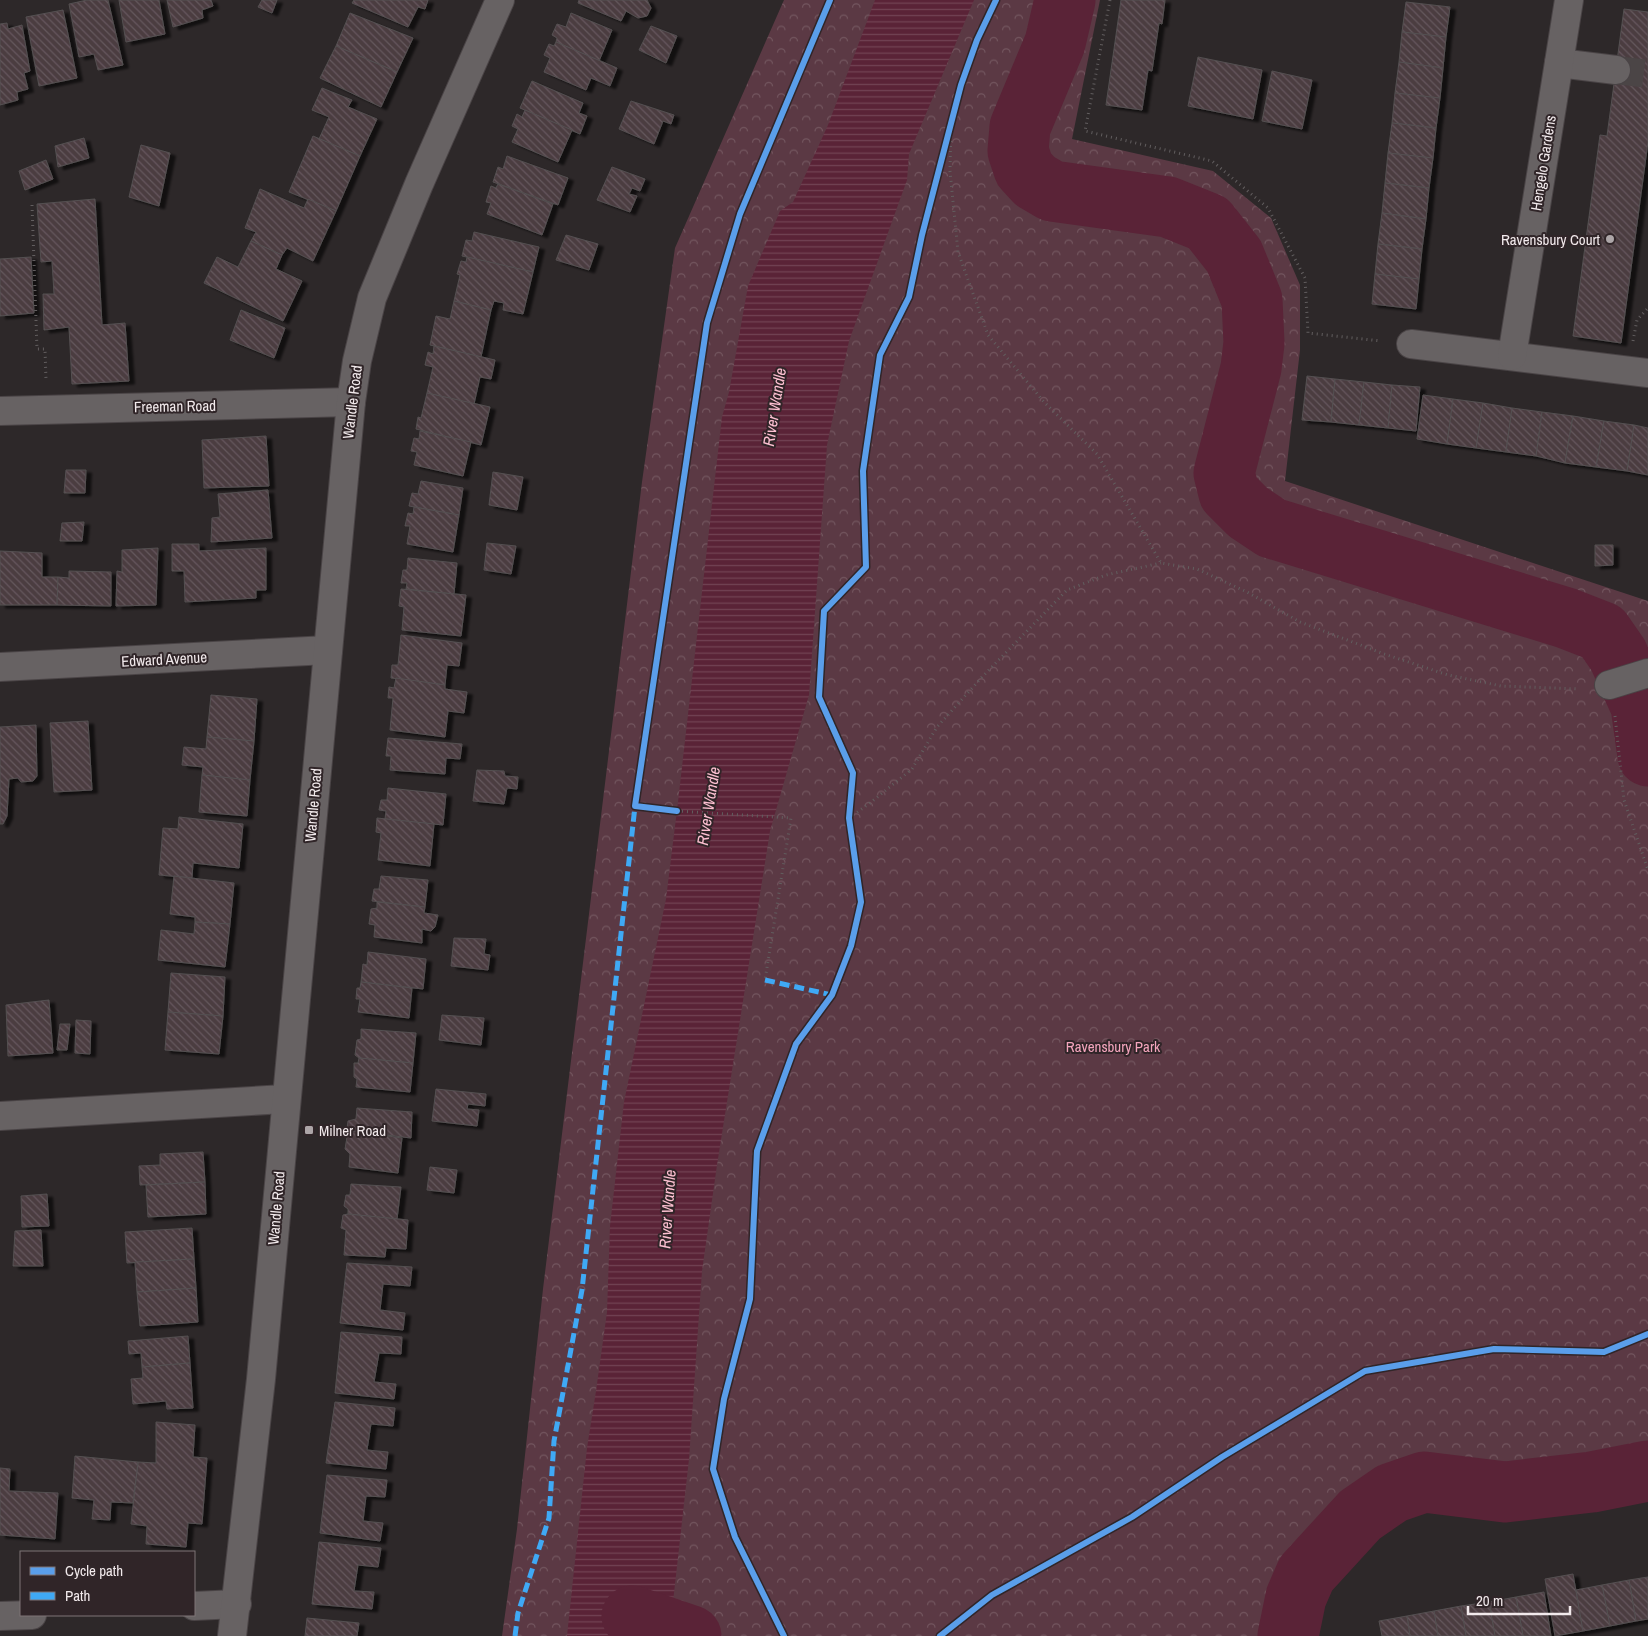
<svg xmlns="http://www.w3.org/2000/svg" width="1648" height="1636" font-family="'Archivo Narrow',sans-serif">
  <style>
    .park { fill: url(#park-crowns) }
    .water { fill: url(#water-rules) }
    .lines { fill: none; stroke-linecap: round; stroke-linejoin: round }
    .river { stroke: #5a2337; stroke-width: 61 }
    .building { fill: url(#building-back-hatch); stroke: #545051; filter: url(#shadow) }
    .minor-tunnel { stroke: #4b4546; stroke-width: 28; stroke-dasharray: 28 14; stroke-linecap: butt }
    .minor-casing { stroke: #4a4446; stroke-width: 30 }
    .path { stroke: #625e5f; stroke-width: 3; stroke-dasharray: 1 4; stroke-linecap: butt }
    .minor { stroke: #676263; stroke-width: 28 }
    .quiet { stroke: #3fa9f5; stroke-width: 5; stroke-dasharray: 10 5; stroke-linecap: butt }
    .cycleway-casing { stroke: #302528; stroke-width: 9 }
    .cycleway { stroke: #5a9eea; stroke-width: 6 }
    .poi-dot { fill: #ada6a8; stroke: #302528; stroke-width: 2 }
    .labels { text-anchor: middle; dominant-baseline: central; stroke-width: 4; stroke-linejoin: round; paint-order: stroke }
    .street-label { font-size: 15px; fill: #f2eaec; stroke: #302528 }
    .poi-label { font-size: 15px; fill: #f2eaec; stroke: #302528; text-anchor: end }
    .park-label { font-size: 15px; fill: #f4a5bd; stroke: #302528 }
    .water-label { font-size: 16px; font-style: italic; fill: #fdc0d1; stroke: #302528 }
  </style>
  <defs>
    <pattern id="park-crowns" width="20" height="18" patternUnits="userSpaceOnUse" patternTransform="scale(1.25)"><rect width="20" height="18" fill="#5b3944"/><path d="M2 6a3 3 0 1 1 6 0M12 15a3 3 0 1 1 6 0" fill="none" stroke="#73565f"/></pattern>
    <pattern id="water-rules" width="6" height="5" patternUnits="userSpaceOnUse" patternTransform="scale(1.25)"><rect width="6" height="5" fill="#5a2337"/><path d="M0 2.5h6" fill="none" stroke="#724354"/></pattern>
    <pattern id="building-back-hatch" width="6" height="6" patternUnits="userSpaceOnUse" patternTransform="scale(1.25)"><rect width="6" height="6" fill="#4b3c41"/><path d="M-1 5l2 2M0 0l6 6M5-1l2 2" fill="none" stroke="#65585d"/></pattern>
    <filter id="shadow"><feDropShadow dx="5.5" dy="3" stdDeviation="1" flood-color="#0009"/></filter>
  </defs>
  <rect width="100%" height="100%" fill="#2d2829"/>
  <path class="park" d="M784,0h316l-28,139 141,32 58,47 29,67v65l-15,131 363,120v879l-47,11 -106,11 -66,-11 -29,7 -32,23 -57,59 -7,16 -6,40h-796l15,-107 26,-240 99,-807 33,-234z"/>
  <path class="water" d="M875,0h99l-65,154 -2,26 -58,161 -22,104 -18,250 -39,136 -53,334 -15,106 -13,188 -16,143 2,34h-108l20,-188 9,-57 11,-79 3,-86 14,-124 42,-203 12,-97 44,-385 7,-25 19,-106 32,-75 13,-9 35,-77z"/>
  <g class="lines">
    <g class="river">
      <path d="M1065,0l-10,43 -35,84 -2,24 6,18 11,12 17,10 116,16 40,16 26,33 18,44 2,43 -3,25 -27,105 5,20 19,19 24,16 294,90 36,14 16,23 23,51 7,50"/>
      <path d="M632,1616l59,20"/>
      <path d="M1288,1636l8,-39 10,-23 54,-59 32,-22 32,-11 81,10 87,-10 56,-11"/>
    </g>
  </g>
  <g class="building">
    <path d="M87,0h21l15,65 -25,5 -4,-16 -15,3 -10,-53z"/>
    <path d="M119,0h40l6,34 -39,8z"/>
    <path d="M167,0h44l2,6 -11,4 1,8 -30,9z"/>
    <path d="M262,0h15l-5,13 -14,-6z"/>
    <path d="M354,0h74l-3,9 -7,-2 -10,20 -56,-24z"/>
    <path d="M579,0h68l4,8 -4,8 -9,2 -12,-7 -5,10 -43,-18z"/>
    <path d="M1121,0h44l-3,24 -3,-1 -7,48 -4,-1 -6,40 -36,-5z"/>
    <path d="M1406,2l44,5 -4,30 -44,-5z"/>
    <path d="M1624,9l24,3v130l-27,201 -48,-7 27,-201 7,1z"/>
    <path d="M63,10l14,68 -38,8 -13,-69z"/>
    <path d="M350,13l63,25 -16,34 -61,-26z"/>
    <path d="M571,13l41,17 -13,31 -43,-19 1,-4 -5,-3 5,-11 9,3z"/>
    <path d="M7,23l1,6 14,-4 8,46 -6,2 4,16 -11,3 1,8 -18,5v-81z"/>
    <path d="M651,26l26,10 -11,27 -27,-13z"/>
    <path d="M1402,32l44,5 -3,31 -44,-6z"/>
    <path d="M556,42l61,26 -7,18 -19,-8 -5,12 -42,-18 6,-14 -6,-3 5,-11 5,2z"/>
    <path d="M336,46l61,26 -16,35 -61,-29z"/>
    <path d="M1198,57l64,13 -9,49 -65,-13z"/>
    <path d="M1399,62l44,6 -3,30 -45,-5z"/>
    <path d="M1272,71l40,9 -10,49 -40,-8z"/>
    <path d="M532,81l51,22 -4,10 8,3 -7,18 -60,-26z"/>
    <path d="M322,88l30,12 -4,7 29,12 -17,37 -41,-17 10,-22 -17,-7z"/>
    <path d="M1395,93l45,5 -4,30 -44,-5z"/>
    <path d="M631,101l43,14 -3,9 -8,-3 -9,23 -35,-15z"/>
    <path d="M525,110l47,20 -14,32 -46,-20 6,-13 -6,-3 5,-12 5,3z"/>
    <path d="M1392,123l44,5 -3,30 -45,-5z"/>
    <path d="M313,136l47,20 -24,55 -47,-19z"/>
    <path d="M84,138l5,20 -31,9 -3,-21z"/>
    <path d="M141,145l29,8 -11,53 -30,-9z"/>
    <path d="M1388,153l45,5 -4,30 -44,-5z"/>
    <path d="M507,156l61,22 -10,27 -65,-23 5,-15 5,2z"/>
    <path d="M46,160l7,19 -28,11 -6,-19z"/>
    <path d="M612,167l33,12 -5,12 -8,-3 -3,6 8,2 -7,16 -33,-12z"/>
    <path d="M1385,183l44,5 -3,31 -44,-6z"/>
    <path d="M498,184l55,20 -11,31 -55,-21 4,-11 -5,-1 5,-16 5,2z"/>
    <path d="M260,189l44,19 4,-9 28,12 -23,50 -26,-13 -5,7 -31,-14 5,-9 -11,-4z"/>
    <path d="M95,199l7,126 23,-2 4,58 -57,3 -3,-57 -25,3 -1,-36h11l-2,-33 -11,1 -4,-58z"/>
    <path d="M1382,213l44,6 -4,30 -44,-5z"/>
    <path d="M474,232l65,15 -6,25 -71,-16 4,-16 6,1z"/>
    <path d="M566,235l32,9 -9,26 -33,-10z"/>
    <path d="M251,241l31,14 -6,14 26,12 -19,40 -79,-38 13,-26 21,10z"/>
    <path d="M1378,244l44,5 -3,30 -44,-5z"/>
    <path d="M31,257l3,56 -34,3v-57z"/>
    <path d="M467,257l66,15 -10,42 -20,-4 1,-7 -10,-2 -3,9 -37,-9 6,-26 -3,-1 4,-13 5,1z"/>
    <path d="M1375,274l44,5 -3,30 -44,-5z"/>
    <path d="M454,301l37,9 -10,47 -51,-12 6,-29 14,3z"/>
    <path d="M241,310l44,18 -11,30 -44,-18z"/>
    <path d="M434,346l61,14 -4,19 -11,-2 -6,27 -47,-11 6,-26 -8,-2 3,-13 5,2z"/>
    <path d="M1307,376l28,3 -4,43 -29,-2z"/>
    <path d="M1335,379l29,3 -5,43 -28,-3z"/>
    <path d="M1364,382l28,3 -4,43 -29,-3z"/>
    <path d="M1392,385l28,2 -4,44 -28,-3z"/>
    <path d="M427,393l63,14 -9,38 -65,-16 2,-12 3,1z"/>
    <path d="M1423,395l30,4 -6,45 -30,-5z"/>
    <path d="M1453,399l30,4 -7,45 -29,-4z"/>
    <path d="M1483,403l29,5 -6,44 -30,-4z"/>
    <path d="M1512,408l30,4 -6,44 -30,-4z"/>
    <path d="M1542,412l31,4 -8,47 -29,-7z"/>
    <path d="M1573,416l31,5 -8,46 -31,-4z"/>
    <path d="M1604,421l30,4 -7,46 -31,-4z"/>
    <path d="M1634,425l14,3v47l-21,-4z"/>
    <path d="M420,431l51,11 -8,34 -49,-11 3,-13 -6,-1 3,-13 5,1z"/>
    <path d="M266,436l3,50 -65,2 -2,-48z"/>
    <path d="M66,470h20l-1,23h-21z"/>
    <path d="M493,472l30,5 -6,33 -28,-5z"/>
    <path d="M421,481l42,7 -4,27 -50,-9 3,-13 6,1z"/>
    <path d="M268,490l4,48 -61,4 1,-24 8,-1 -2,-23z"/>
    <path d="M414,507l45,8 -6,37 -46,-8 3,-18h-5l3,-13 5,1z"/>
    <path d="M84,522l-2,19h-22l2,-18z"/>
    <path d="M487,543l29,3 -5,28 -27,-4z"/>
    <path d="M172,544h27v7l67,-3v42h-10v8l-71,4 -1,-31h-12z"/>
    <path d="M1595,545h18v20l-18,1z"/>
    <path d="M158,548l-2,57 -40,1 1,-35 5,1v-22z"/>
    <path d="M0,551l42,2v24h16l-1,28h-57z"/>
    <path d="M408,558l49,5 -3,31 -48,-5 1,-6h-6l2,-13h4z"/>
    <path d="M69,571l42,1v34l-54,-1 1,-28 11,1z"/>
    <path d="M401,589l65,6 -5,41 -59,-6 2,-23 -5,-1z"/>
    <path d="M401,635l61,8 -3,23 -12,-1 -2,20 -54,-7 1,-13h6z"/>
    <path d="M396,678l49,7v4l22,3 -3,21 -16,-2 -3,26 -55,-7 3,-32h-5l1,-11 5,1z"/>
    <path d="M211,695l46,4 -3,42 -47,-4z"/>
    <path d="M88,721l4,69 -38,2 -4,-69z"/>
    <path d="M36,725l1,51 -4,5 -12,1 -3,-4 -9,1 -2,37 -4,8h-3v-97z"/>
    <path d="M207,737l47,4 -4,39 -48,-5 1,-8 -21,-2 2,-18 22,2z"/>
    <path d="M388,738l74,6 -2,15 -14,-1 -1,16 -55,-4 1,-14h-5z"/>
    <path d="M477,770l27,1 1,5 13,1 -1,12 -10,-1 -3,16 -31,-3z"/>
    <path d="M202,775l48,5 -3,36 -48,-4z"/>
    <path d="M388,788l58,6 -3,31 -58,-6 1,-8 -7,-1 2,-10h6z"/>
    <path d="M179,817l64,7 -4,44 -46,-5 -1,15 -33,-3 4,-47 15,1z"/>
    <path d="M377,818l57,6 -4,42 -52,-6 3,-27 -5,-1z"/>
    <path d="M174,876l60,7 -4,41 -35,-2v-5l-25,-3z"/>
    <path d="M381,876l47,4 -3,27 -53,-6 2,-12h5z"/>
    <path d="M377,902l48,5 -1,6 14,2 -3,12 -4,4 -9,-2v14l-48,-6 1,-12 -6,-1 2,-15 6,-1z"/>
    <path d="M195,922l35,2 -5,43 -67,-7 3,-30 33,4z"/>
    <path d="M454,938l32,1 -2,15 6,1 -2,15 -37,-4z"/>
    <path d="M368,952l58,7 -3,30 -62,-7 2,-18 4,1z"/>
    <path d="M171,973l54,4 -2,39 -55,-4z"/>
    <path d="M361,982l51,6 -3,30 -51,-6 2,-13h-4l1,-11h3z"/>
    <path d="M49,1000l4,53 -45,3 -2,-51z"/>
    <path d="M168,1012l55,4 -4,38 -54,-4z"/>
    <path d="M442,1015l42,3 -3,27 -42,-5z"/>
    <path d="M76,1020l15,1 -1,33 -15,-1z"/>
    <path d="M60,1024h10l-3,26h-10z"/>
    <path d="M361,1029l55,4 -3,30 -54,-5 -4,-3 2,-15 4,-1z"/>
    <path d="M359,1058l54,5 -3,29 -54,-5 1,-8 -3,-2v-14h4z"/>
    <path d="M436,1089l50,5 -1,12 -17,-2 -1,5 12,1 -2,16 -45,-5z"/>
    <path d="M357,1108l55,4 -1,26 -58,-7 -6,-2 1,-8 8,-2z"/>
    <path d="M353,1131l49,7 -4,35 -49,-6 1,-13 -5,-5 2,-12 5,-1z"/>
    <path d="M203,1152l2,30 -65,3 -1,-19 21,-1v-11z"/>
    <path d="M430,1167l27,3 -3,23 -27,-3z"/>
    <path d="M205,1182l1,32 -58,3 -2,-32z"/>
    <path d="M351,1184l50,3 -4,32 -49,-5v-5l-4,-3 2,-11h4z"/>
    <path d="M47,1194l2,32 -27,1 -1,-31z"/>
    <path d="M348,1214l60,6 -2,29 -20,-1 -1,9 -41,-2 2,-25 -5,-2 2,-13z"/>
    <path d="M192,1228l2,31 -67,4 -2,-31z"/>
    <path d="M41,1230l2,36h-30l2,-35z"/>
    <path d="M194,1259l2,29 -59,4 -2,-30z"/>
    <path d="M347,1263l65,4 -2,19 -27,-2 -3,26 25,3 -2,17 -63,-7z"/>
    <path d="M196,1288l2,34 -58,4 -3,-34z"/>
    <path d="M341,1332l61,5 -1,17 -22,-1 -5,29 22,2 -2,15 -59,-6z"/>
    <path d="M188,1336l2,27 -48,4 -1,-14 -12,1 -1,-13z"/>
    <path d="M190,1363l3,45 -26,1 -1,-8 -33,3 -2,-25 12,-1 -1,-11z"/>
    <path d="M335,1402l60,6 -2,18 -22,-2 -4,26 21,2 -2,17 -60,-6z"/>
    <path d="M156,1422l39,3 -2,32 14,1 -5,66 -14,-1 -2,24 -40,-3 1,-18 -16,-2 7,-62 18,1z"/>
    <path d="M75,1456l63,6 -5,41 -22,-1 -1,18 -18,-1 2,-19 -22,-2z"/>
    <path d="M0,1468l10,1 -1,22 49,2 -3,46 -55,-4z"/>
    <path d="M327,1475l60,5 -2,17 -19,-1 -3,25 20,2 -3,18 -60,-8z"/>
    <path d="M319,1542l62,6 -3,19 -20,-2 -4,26 20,1 -2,17 -60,-5z"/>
    <path d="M1573,1574l10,57 -28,5 -10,-57z"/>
    <path d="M1648,1577v42l-12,2 -7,-41z"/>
    <path d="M1629,1580l7,41 -26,5 -8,-41z"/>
    <path d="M1602,1585l8,41 -27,5 -7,-41z"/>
    <path d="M1544,1592l7,44h-28l-7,-39z"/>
    <path d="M1516,1597l7,39h-28l-6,-34z"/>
    <path d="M1489,1602l6,34h-29l-5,-30z"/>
    <path d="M1461,1606l5,30h-28l-4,-25z"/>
    <path d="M1434,1611l4,25h-28l-3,-20z"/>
    <path d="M1407,1616l3,20h-28l-3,-15z"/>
    <path d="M307,1618l52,5 -2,13h-52z"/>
  </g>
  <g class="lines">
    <path class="minor-tunnel" d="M1616,70l32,4"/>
    <defs>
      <g id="minor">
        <path d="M1559,63l57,7"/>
        <path d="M1411,344l237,29"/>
        <path d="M1512,356l57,-356"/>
        <path d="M0,411l351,-9"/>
        <path d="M0,667l328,-17"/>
        <path d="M1609,685l39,-12"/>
        <path d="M0,1116l285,-17"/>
        <path d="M194,1606l43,-2"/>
        <path d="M0,1616l32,-1"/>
        <path d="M232,1636l29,-257 90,-977 6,-41 15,-63 47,-114 81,-184"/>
      </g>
    </defs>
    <use href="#minor" class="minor-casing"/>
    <g class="path">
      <path d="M1110,0l-25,131 127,30 56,47 37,70 3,55 73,8"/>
      <path d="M951,121l-1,50 8,81 30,83 56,67 53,52 64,109 36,6 50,23 53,30 84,32 64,21 53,11 78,3"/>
      <path d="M32,205l5,144h8l1,31"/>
      <path d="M1633,341l4,-21 11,-12"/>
      <path d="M1615,716l9,84 24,70"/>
      <path d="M677,811l114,7 -26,162"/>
      <path d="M849,818l21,-15 42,-34 25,-42 46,-51 84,-86 39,-15 55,-12"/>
    </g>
    <use href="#minor" class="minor"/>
    <g class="quiet">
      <path d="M765,980l67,15"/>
      <path d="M515,1636l3,-23 31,-95 5,-77 28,-151 53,-484"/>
    </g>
    <defs>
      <g id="cycleway">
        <path d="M677,811l-42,-5 72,-483 33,-109 90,-214"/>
        <path d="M784,1636l-49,-99 -22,-68 11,-70 26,-100 7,-148 39,-107 36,-49 19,-49 10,-44 -12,-84 4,-45 -34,-76 5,-86 42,-44 -3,-96 17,-116 29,-58 13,-62 39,-150 16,-45 19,-40"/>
        <path d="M940,1636l52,-41 140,-78 90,-60 143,-86 129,-22 110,3 44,-18"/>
      </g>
    </defs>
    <use href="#cycleway" class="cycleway-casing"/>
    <use href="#cycleway" class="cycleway"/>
  </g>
  <g class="poi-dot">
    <circle cx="1610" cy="239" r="5"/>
    <rect x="304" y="1125" width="10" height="10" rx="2.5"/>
  </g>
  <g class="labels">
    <g class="street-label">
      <text transform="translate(1543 163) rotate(-81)">Hengelo Gardens</text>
      <text transform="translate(352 402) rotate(-83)">Wandle Road</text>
      <text transform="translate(175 406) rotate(-1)">Freeman Road</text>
      <text transform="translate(164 659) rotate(-3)">Edward Avenue</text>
      <text transform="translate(313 805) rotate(-85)">Wandle Road</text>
      <text transform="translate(276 1208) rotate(-85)">Wandle Road</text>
    </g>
    <g class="poi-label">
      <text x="1600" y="239">Ravensbury Court</text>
      <text x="319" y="1130" text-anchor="start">Milner Road</text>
    </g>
    <g class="park-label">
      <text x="1113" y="1046">Ravensbury Park</text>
    </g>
    <g class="water-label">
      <text transform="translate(774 407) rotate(-81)">River Wandle</text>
      <text transform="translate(708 806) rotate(-81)">River Wandle</text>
      <text transform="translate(667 1209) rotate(-86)">River Wandle</text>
    </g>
  </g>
  <rect x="20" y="1551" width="175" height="65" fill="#302528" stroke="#7e7476"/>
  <rect x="30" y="1567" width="25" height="8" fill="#5a9eea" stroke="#7e7476"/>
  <text x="65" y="1576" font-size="15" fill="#f2eaec">Cycle path</text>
  <rect x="30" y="1592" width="25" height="8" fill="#3fa9f5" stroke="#7e7476"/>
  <text x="65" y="1601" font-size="15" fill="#f2eaec">Path</text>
  <path d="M1468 1606v8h102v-8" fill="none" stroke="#f2eaec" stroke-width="2.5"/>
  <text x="1476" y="1606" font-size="15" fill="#f2eaec" stroke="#302528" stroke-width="4" paint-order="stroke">20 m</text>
</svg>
